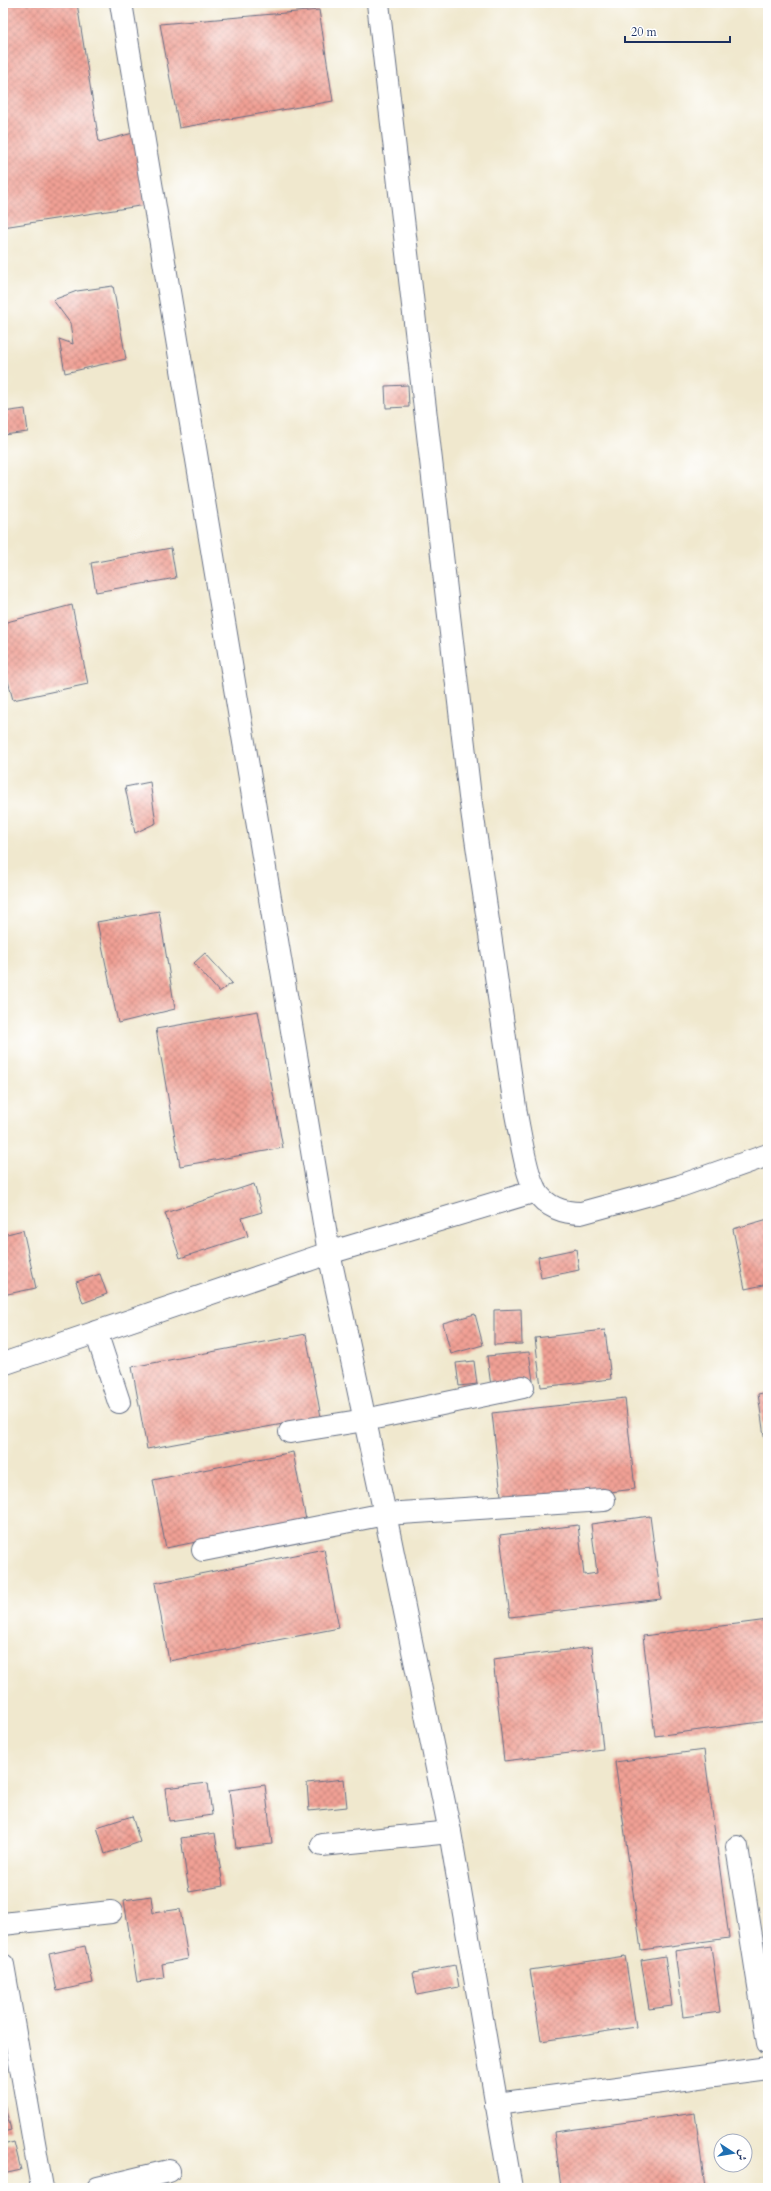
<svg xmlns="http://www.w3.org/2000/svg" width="771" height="2191" font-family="Cardo,Amiri,serif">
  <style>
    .building { fill: url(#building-cross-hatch) }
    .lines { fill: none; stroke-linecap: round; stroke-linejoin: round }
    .minor-casing { stroke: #667085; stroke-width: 24 }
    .minor { stroke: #fff; stroke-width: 22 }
  </style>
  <defs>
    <pattern id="building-cross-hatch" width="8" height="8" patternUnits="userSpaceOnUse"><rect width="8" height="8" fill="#f1a094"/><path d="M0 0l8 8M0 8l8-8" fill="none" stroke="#c2837c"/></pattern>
  </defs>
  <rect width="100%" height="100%" fill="#fff"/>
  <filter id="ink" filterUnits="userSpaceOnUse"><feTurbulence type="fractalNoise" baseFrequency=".025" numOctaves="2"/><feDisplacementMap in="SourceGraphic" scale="8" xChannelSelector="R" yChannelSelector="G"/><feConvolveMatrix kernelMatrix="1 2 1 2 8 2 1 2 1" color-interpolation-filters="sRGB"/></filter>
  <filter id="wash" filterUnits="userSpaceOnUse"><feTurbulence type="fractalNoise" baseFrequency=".012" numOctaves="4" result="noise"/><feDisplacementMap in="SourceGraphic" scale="16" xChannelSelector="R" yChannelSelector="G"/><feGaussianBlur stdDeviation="0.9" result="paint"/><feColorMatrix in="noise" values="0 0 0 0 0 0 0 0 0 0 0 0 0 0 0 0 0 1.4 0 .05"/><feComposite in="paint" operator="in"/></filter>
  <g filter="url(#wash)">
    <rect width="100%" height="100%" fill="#f0e8ce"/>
    <g id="blocks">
      <g class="building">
        <path d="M3,3h74l22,139 34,-9 13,72 -143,22z"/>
        <path d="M319,10l14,91 -154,27 -19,-104z"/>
        <path d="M113,286l13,73 -61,14 -6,-34 14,5 -3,-21 -17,-23 24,-9z"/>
        <path d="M408,385l1,22 -23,1 -1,-22z"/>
        <path d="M25,409l3,23 -25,3v-23z"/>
        <path d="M171,548l5,30 -80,14 -5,-29z"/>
        <path d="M72,605l16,79 -75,16 -10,-38v-39z"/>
        <path d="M150,782l6,41 -21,10 -10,-46z"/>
        <path d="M159,911l16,98 -57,14 -21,-101z"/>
        <path d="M205,953l27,30 -13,9 -25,-29z"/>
        <path d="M258,1011l25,137 -103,18 -24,-137z"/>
        <path d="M254,1184l8,28 -20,6 6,18 -68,22 -15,-45z"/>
        <path d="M768,1219v65l-23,5 -12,-60z"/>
        <path d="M23,1230l13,58 -33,7v-60z"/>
        <path d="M576,1249l3,21 -38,8 -3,-21z"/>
        <path d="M100,1274l7,20 -24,9 -7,-21z"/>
        <path d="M521,1309l1,35 -28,1v-35z"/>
        <path d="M475,1314l8,31 -32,9 -8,-31z"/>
        <path d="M605,1330l6,49 -70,8 -6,-49z"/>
        <path d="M306,1334l15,83 -174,32 -15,-82z"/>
        <path d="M529,1352l4,29 -42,5 -4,-30z"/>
        <path d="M474,1361l3,23 -18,2 -3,-23z"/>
        <path d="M768,1392v65h-1l-9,-63z"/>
        <path d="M625,1398l10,91 -133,16 -10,-92z"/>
        <path d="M293,1452l13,68 -140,28 -13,-68z"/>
        <path d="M650,1516l11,83 -151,18 -10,-82 78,-10 6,50 13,-2 -6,-49z"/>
        <path d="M324,1549l15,79 -170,33 -14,-78z"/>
        <path d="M768,1620v101l-113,15 -12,-100z"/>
        <path d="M592,1647l11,102 -99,12 -11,-102z"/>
        <path d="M704,1750l25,188 -88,12 -26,-188z"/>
        <path d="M344,1779l3,28 -38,4 -2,-28z"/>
        <path d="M208,1783l4,32 -43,6 -4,-33z"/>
        <path d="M265,1785l7,59 -36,4 -7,-58z"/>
        <path d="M132,1816l8,26 -35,12 -8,-27z"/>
        <path d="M215,1833l8,53 -34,6 -8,-54z"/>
        <path d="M151,1896l2,17 27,-4 8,50 -26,5 2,14 -27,4 -13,-82z"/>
        <path d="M85,1946l8,37 -36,8 -8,-37z"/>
        <path d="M711,1946l9,66 -37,5 -8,-66z"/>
        <path d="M625,1956l11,71 -95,14 -11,-71z"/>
        <path d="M665,1956l7,50 -23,3 -8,-49z"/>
        <path d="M455,1965l4,22 -42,8 -4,-22z"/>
        <path d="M3,2099l8,31 -8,2z"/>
        <path d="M695,2113l10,75h-144l-7,-56z"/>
        <path d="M14,2142l7,28 -18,4v-29z"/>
      </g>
    </g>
  </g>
  <g filter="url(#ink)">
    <use href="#blocks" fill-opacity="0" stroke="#667085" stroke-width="1"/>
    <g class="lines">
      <defs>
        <g id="minor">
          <path d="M121,3l208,1250 56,261 65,318 61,356"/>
          <path d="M378,3l92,794 46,317c4,19 10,62 20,77 10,16 28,22 45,22l99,-27 88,-31"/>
          <path d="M96,1332l23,70"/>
          <path d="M3,1364l326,-111 207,-62"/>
          <path d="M290,1432l75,-12 158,-33"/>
          <path d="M203,1550l182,-36 219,-14"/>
          <path d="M322,1845l128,-13"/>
          <path d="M737,1847l31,196"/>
          <path d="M3,1924l108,-12"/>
          <path d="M3,1965l39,223"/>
          <path d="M496,2104l272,-36"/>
          <path d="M98,2188l71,-17"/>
        </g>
      </defs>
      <use href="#minor" class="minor-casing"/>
      <use href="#minor" class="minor"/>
    </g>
  </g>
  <rect width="771" height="2191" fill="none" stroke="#fff" stroke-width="16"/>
  <g transform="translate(733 2153) rotate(102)"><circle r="19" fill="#ffffff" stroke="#a4acbf"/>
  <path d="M0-3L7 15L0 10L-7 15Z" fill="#1f6fb2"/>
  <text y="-6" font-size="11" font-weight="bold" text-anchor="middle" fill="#1b2f5e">ش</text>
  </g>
  <path d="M625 36v6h105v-6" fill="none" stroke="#1b2f5e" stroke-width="2"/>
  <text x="631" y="36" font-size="12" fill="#1b2f5e" stroke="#ffffff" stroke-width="3" paint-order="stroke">20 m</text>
</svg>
